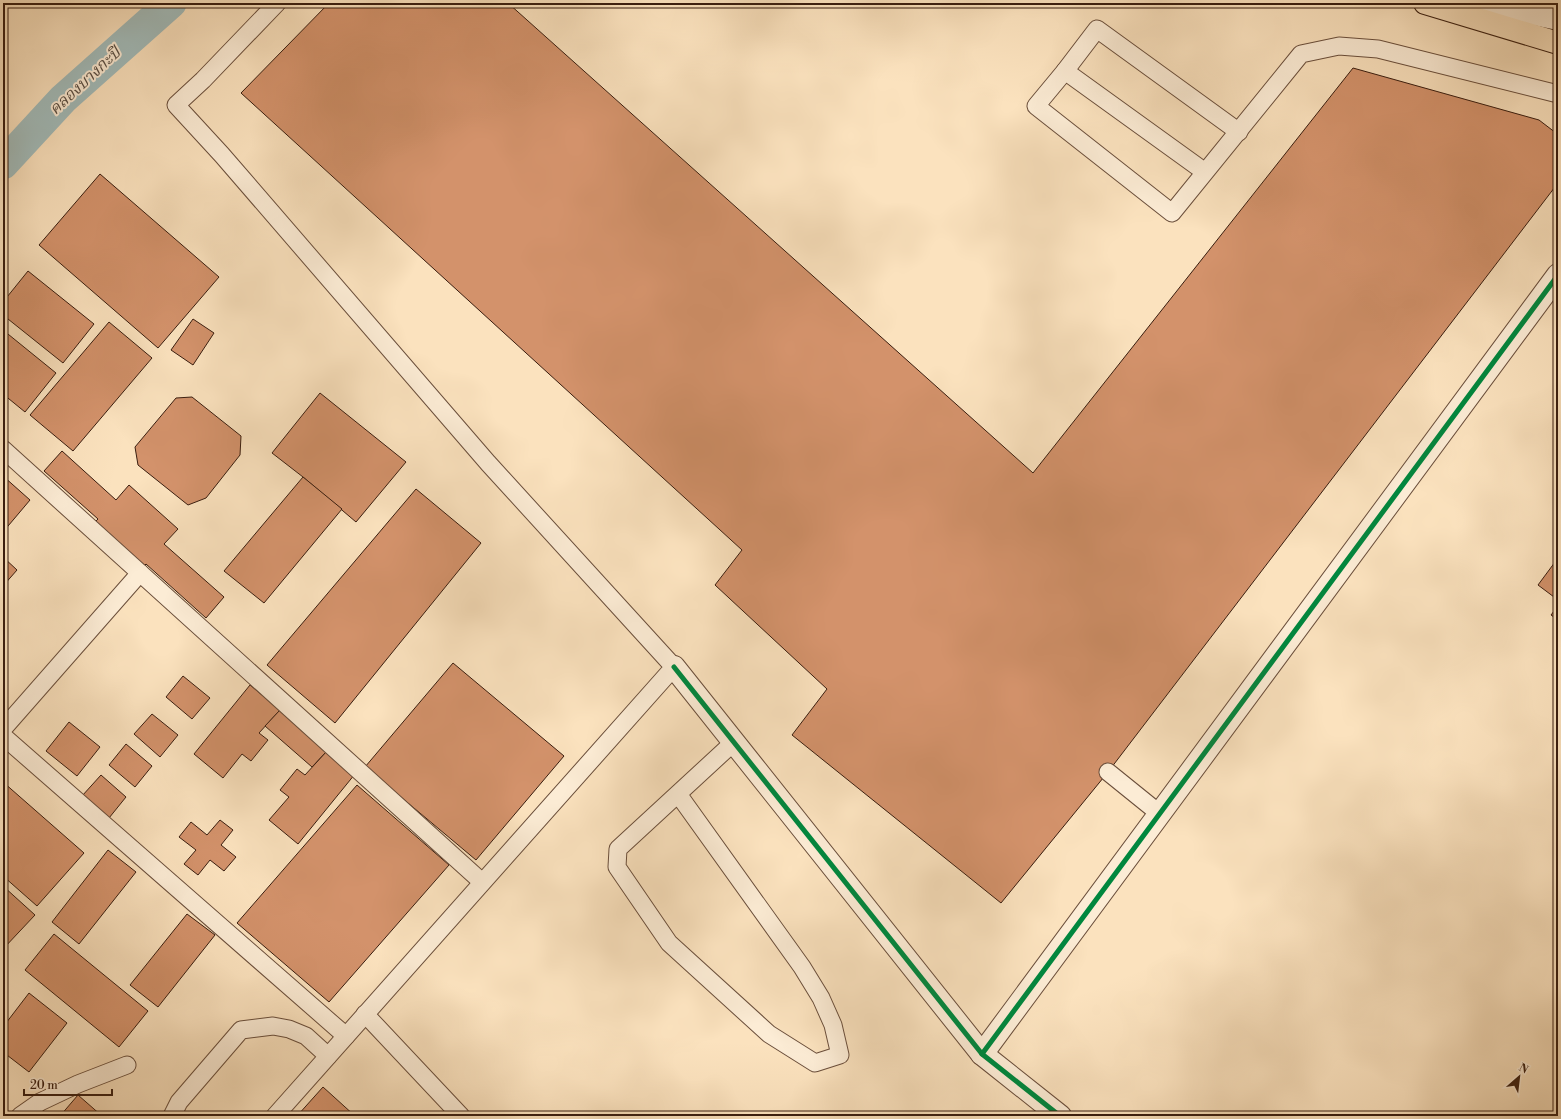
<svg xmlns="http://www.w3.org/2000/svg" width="1561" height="1119" font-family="'Libre Bodoni','Noto Serif Thai',serif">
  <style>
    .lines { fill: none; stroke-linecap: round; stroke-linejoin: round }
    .canal { stroke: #a2bcbb; stroke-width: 31 }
    .building { fill: #d3926b; stroke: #391d0f }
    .service-casing { stroke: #6a4e3b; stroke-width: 19 }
    .minor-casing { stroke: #6a4e3b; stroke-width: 24 }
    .secondary-casing { stroke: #391d0f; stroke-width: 24 }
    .motorway-casing { stroke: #391d0f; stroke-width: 24 }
    .service { stroke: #fcecd5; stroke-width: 17 }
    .minor { stroke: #fcecd5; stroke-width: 22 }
    .secondary { stroke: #fcecd5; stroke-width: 22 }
    .motorway { stroke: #fbe2be; stroke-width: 22 }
    .cycleway-casing { stroke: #fcecd5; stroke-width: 8 }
    .cycleway { stroke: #00873e; stroke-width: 5 }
    .labels { text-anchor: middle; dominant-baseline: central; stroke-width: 4; stroke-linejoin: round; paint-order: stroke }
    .water-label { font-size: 16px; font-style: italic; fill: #584d43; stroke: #fcecd5 }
  </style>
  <rect width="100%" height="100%" fill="#fbe2be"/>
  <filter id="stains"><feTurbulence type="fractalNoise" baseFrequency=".005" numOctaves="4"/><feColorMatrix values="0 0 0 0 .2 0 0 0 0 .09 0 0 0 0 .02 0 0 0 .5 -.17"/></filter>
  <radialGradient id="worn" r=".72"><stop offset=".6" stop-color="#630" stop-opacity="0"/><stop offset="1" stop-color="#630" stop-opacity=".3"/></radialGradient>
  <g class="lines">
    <path class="canal" d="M3,164l60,-65 108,-96"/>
  </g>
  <g class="building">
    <path d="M329,3h179l525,470 320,-405 186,52 17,13 2,6v44l-450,589 -107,131 -209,-168 35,-46 -112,-104 27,-35 -501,-457z"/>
    <path d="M100,174l119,103 -61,71 -119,-103z"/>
    <path d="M28,271l66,53 -31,39 -60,-48v-13z"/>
    <path d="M193,319l21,14 -21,32 -22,-15z"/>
    <path d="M109,322l43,36 -79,93 -43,-36z"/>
    <path d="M3,330l53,43 -31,39 -22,-18z"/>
    <path d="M320,393l86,69 -50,60 -53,-45 -31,-24z"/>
    <path d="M192,397l49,39 -1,19 -34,43 -18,7 -50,-40 -3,-18 41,-49z"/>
    <path d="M62,451l54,49 13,-15 49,44 -14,15 60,53 -18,21 -60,-54 -3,3 -50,-43 5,-5 -54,-48z"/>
    <path d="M3,476l27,24 -27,32z"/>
    <path d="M303,477l39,32 -78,94 -40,-32z"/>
    <path d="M416,489l65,54 -146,180 -68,-58z"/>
    <path d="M3,557l14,13 -14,16z"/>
    <path d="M1558,558v42l-20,-15z"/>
    <path d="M1558,606v14l-7,-5z"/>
    <path d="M453,663l111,93 -88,104 -111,-93z"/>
    <path d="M183,676l27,22 -18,21 -26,-22z"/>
    <path d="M250,685l30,25 -21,23 9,7 -17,21 -9,-7 -19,24 -29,-24z"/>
    <path d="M280,710l47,41 -15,16 -47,-41z"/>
    <path d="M152,714l26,21 -18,22 -26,-23z"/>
    <path d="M69,722l31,25 -23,29 -31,-25z"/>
    <path d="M126,744l26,22 -17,21 -26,-22z"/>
    <path d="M327,751l28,23 -57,70 -29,-24 20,-23 -9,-7 17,-21 8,6z"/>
    <path d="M101,775l25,22 -17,21 -27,-22z"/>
    <path d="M3,782l81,71 -47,53 -34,-30z"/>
    <path d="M357,785l92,80 -120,137 -92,-79z"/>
    <path d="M220,820l13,10 -12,15 15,12 -12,14 -14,-11 -12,15 -14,-11 12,-14 -17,-13 12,-15 16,13z"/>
    <path d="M108,850l28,22 -57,72 -27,-22z"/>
    <path d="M3,886l32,29 -32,34z"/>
    <path d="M187,914l28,21 -57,72 -28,-22z"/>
    <path d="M54,934l94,77 -29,36 -94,-77z"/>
    <path d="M29,993l38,30 -38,49 -26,-20v-25z"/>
    <path d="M323,1087l32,29h-58z"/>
    <path d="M78,1095l24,21h-42z"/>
  </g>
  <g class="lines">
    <defs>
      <g id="service">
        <path d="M1065,71l32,-42 142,103"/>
        <path d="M1205,172l-140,-101 -29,35 136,107 129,-159 38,-8 39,3 180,45"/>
        <path d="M3,449l479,433"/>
        <path d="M3,729l137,-156"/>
        <path d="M3,736l343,300"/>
        <path d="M1108,772l52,42"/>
        <path d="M678,794l124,173 19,31 12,27 7,30 -25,8 -46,-29 -100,-91 -52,-76 1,-18 116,-107"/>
        <path d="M365,1014l96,102"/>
        <path d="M20,1116l20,-14 38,-18 49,-19"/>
        <path d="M172,1116l7,-14 62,-72 32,-4 16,3 17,7 22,20"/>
        <path d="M275,1116l399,-449 -186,-204 -266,-308 -46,-50 27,-25 74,-77"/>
      </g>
      <g id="minor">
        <path d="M674,667l308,387 78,62"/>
        <path d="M982,1054l576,-779"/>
      </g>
      <path id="secondary" d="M1483,3l75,16"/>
      <path id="motorway" d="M1425,3l133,40"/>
    </defs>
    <use href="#service" class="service-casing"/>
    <use href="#minor" class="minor-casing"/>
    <use href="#secondary" class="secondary-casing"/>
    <use href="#motorway" class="motorway-casing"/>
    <use href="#service" class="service"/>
    <use href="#minor" class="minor"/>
    <use href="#secondary" class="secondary"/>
    <use href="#motorway" class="motorway"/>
    <defs>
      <g id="cycleway">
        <path d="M674,667l308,387 78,62"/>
        <path d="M982,1054l576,-779"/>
      </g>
    </defs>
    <use href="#cycleway" class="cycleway-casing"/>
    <use href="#cycleway" class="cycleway"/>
  </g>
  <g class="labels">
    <g class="water-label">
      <text transform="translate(85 81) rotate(-43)">คลองบางกะปิ</text>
    </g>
  </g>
  <rect width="1561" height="1119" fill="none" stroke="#fbe2be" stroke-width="16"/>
  <rect x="4" y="4" width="1553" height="1111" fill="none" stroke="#391d0f" stroke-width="2"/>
  <rect x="8" y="8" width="1545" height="1103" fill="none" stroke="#391d0f"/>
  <g transform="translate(1519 1077) rotate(28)" stroke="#fcecd5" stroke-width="3" paint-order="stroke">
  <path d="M0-3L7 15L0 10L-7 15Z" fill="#391d0f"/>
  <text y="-6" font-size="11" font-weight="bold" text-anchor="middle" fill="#391d0f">N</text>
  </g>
  <path d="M24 1089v6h88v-6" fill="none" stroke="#391d0f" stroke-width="2"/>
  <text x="30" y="1089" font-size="12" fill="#391d0f" stroke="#fcecd5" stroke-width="3" paint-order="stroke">20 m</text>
  <rect width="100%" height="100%" filter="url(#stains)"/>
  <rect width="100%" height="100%" fill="url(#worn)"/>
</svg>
